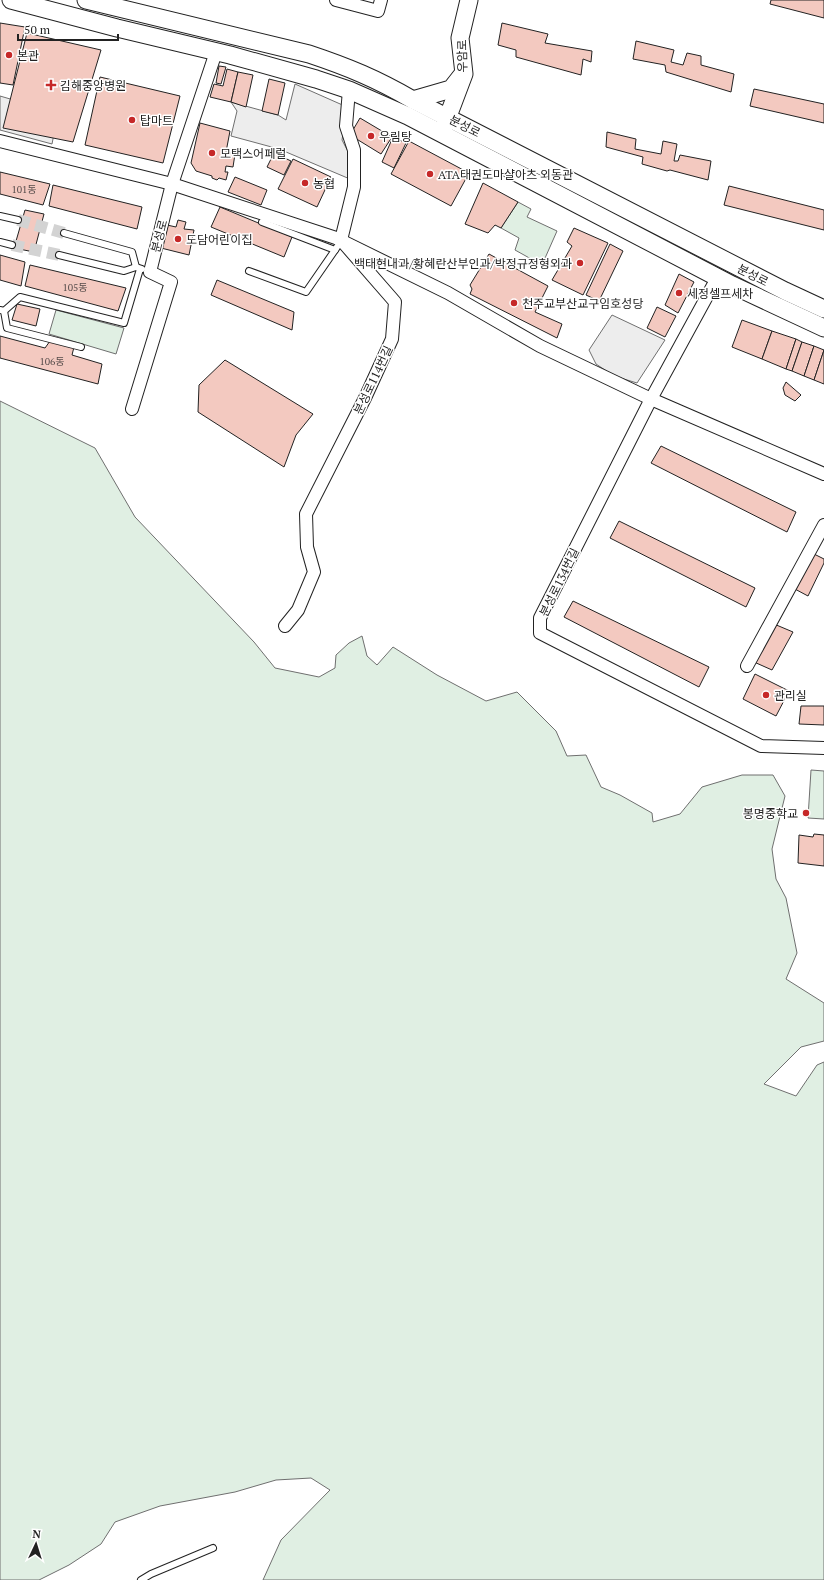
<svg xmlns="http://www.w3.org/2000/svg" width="824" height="1580" font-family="'PT Serif','Noto Sans KR',serif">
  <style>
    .green { fill: #e0efe3; stroke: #6f6f6f }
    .parking { fill: #ededed; stroke: #6f6f6f }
    .building { fill: #f3c9c0; stroke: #222 }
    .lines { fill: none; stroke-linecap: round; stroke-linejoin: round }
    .street-tunnel { stroke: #d3d3d3; stroke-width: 12; stroke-dasharray: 12 6; stroke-linecap: butt }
    .lane-casing { stroke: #222; stroke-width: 8 }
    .street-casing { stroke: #222; stroke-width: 14 }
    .secondary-casing { stroke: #222; stroke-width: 19 }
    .lane { stroke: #fff; stroke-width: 6 }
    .street { stroke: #fff; stroke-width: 12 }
    .secondary { stroke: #fff; stroke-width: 17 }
    .poi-dot { fill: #c62828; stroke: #fff; stroke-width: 1.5 }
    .labels { text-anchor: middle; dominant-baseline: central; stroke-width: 3; stroke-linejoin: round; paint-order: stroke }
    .number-label { font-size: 10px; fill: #564c4a }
    .poi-label { font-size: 12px; fill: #222; stroke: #fff; text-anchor: start }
    .street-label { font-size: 12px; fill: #222; stroke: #fff }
  </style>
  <rect width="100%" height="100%" fill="#fff"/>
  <g class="green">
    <path d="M518,202l13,7 -4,8 30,14 -15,34 -27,-15 4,-12 -18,-10z"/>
    <path d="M56,310l68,18 -8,26 -67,-20z"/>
    <path d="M0,401l95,47 40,69 119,125 21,26 44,9 16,-9 1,-13 13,-12 13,-7 5,20 10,9 16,-18 44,28 49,26 31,-9 39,39 11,25 19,-1 15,32 19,8 32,18 1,9 27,-8 22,-27 40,-12h31l12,21 -13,53 4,30 10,19 11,55 -11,26 38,24v38l-23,6 -37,37 32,12 21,-31 7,-3v518h-561l18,-40 49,-50 -19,-12 -35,2 -41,12 -75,14 -45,16 -14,22 -32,21 -30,15h-39z"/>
    <path d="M811,770l13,1v48l-16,-1z"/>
  </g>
  <g class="parking">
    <path d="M295,84l52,23 -5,33 14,27 1,15 -78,-33 -48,-13 6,-25 -6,-9 47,13 8,5z"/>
    <path d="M0,96l58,17 -6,31 -52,-14z"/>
    <path d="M612,315l53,25 -28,43 -23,-7 -18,-12 -7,-14z"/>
  </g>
  <g class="building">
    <path d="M771,0h53v18l-54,-14z"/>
    <path d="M0,23l25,4 -12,58 -13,-2z"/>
    <path d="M502,23l46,11 -3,9 47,8 -1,11 -8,-3 -2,16 -65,-18v-7l-18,-5z"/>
    <path d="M27,33l74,17 -28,92 -70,-14z"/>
    <path d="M636,41l38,9 -3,12 12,3 4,-12 14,3v9l33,9 -3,18 -65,-20 -1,-7 -32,-6z"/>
    <path d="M219,66l7,1 -5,17 -5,-1z"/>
    <path d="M227,69l11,3 -7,30 -21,-5 4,-13 9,2z"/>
    <path d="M238,72l15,3 -7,32 -15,-5z"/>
    <path d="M100,77l80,19 -17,67 -78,-18z"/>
    <path d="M269,79l16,4 -7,32 -16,-4z"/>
    <path d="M754,89l70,15v19l-74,-17z"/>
    <path d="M360,118l32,19 -11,17 -31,-19z"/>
    <path d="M200,123l30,8 -4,21 9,2 -2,13 -7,-1 -1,6h3l-2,8 -7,-2 -2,2 -5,-2v-2l-16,-5 -5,-8z"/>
    <path d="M607,132l29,7 -1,10 26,5 2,-13 14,3 -3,17h4l2,-6 31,6 -3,19 -38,-10 -3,1 -25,-7 1,-7 -37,-10z"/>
    <path d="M393,137l13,6 -12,25 -12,-6z"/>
    <path d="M409,141l60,32 -18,33 -60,-32z"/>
    <path d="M274,153l17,8 -7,14 -17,-8z"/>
    <path d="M293,159l38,18 -14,30 -39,-18z"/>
    <path d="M0,172l50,12 -7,21 -43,-11z"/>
    <path d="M235,177l32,13 -6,15 -33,-13z"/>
    <path d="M483,183l35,19 -17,26 -6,-3 -7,8 -23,-9z"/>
    <path d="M53,185l89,22 -5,22 -88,-23z"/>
    <path d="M729,186l95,24v20l-100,-25z"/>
    <path d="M220,207l72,30 -8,20 -73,-30z"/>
    <path d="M25,210l19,4 -10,38 -20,-4z"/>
    <path d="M178,220l8,2 -2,7 10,1 -5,25 -28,-7 6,-23 9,2z"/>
    <path d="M574,228l34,15 -25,52 -31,-15 20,-34 -5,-4z"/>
    <path d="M610,244l13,7 -24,50 -13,-6z"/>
    <path d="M489,254l59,32 -13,26 27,12 -5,14 -87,-44 2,-5 -2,-4z"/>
    <path d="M0,255l25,7 -4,24 -21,-6z"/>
    <path d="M30,265l96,23 -8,23 -93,-25z"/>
    <path d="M679,274l15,8 -16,31 -13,-8z"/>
    <path d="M217,280l77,32 -2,18 -81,-35z"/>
    <path d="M17,304l23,5 -4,17 -24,-6z"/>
    <path d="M657,307l19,9 -11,21 -18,-9z"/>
    <path d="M742,320l30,11 -10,28 -30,-12z"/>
    <path d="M772,331l24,8 -10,30 -24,-10z"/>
    <path d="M0,336l45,12 5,-7 24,6 -2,8 30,9 -4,20 -98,-26z"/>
    <path d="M796,339l6,3 -10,29 -6,-2z"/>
    <path d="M802,342l12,4 -10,30 -12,-5z"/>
    <path d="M814,346l10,4 -10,30 -10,-4z"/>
    <path d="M824,350v34l-10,-4z"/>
    <path d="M225,360l88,54 -17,21 -12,32 -86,-55 1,-27z"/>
    <path d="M786,382l15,13 -6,6 -10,-6 -2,-7z"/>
    <path d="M661,446l135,66 -9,20 -136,-69z"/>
    <path d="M619,521l136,67 -9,19 -136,-69z"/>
    <path d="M812,553l12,6v4l-16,33 -15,-8z"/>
    <path d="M573,601l136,66 -10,20 -135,-70z"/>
    <path d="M774,624l19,8 -21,38 -18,-8z"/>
    <path d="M755,674l34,17 -13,25 -33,-17z"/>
    <path d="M801,706h23v19l-25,-1z"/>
    <path d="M814,834l10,1v31l-26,-3 1,-28 14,2z"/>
  </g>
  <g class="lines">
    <g class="street-tunnel">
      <path d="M18,220l46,13"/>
      <path d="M12,245l47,10"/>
    </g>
    <defs>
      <g id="lane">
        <path d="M0,216l18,4"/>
        <path d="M262,222l73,28 2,-3"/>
        <path d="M64,233l68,19 4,15"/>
        <path d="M0,242l12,3"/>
        <path d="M59,255l65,16 12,-4 6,2"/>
        <path d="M249,271l57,21 29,-42"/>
        <path d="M0,310l4,1 3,17 74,19"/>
        <path d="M4,311l16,-14 104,26 16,-54"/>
        <path d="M141,1580l10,-6 62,-26"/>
      </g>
      <g id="street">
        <path d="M336,0l42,11 3,-11"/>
        <path d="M0,141l172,43 164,54 112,55 92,53 111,53 173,75"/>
        <path d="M717,278l-66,121 -111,219v15l221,113 63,2"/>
        <path d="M132,409l39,-127 -21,-10 22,-88 44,-132"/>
        <path d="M285,626l13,-16 16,-38 -7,-25 -1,-33 59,-116 27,-59 3,-37 -54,-62 13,-53v-37l-8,-24 3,-36"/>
        <path d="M747,666l77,-141"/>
      </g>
      <g id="secondary">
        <path d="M11,0l106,28 113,27 86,24 33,11 59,26 324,169 92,43"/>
        <path d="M86,0l223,54c39,13 68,25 104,46l372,191 39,18"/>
        <path d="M413,100l38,-11 11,-14"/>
        <path d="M444,127l20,-53 -4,-36 9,-38"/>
      </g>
    </defs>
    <use href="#lane" class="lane-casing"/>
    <use href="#street" class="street-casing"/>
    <use href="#secondary" class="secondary-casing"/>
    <use href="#lane" class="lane"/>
    <use href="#street" class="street"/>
    <use href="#secondary" class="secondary"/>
  </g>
  <g class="poi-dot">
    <circle cx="9" cy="55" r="4"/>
    <path d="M49 79h4v4h4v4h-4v4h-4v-4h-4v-4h4z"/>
    <circle cx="132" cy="120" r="4"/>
    <circle cx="371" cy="136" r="4"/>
    <circle cx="212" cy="153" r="4"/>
    <circle cx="430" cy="174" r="4"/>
    <circle cx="305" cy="183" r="4"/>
    <circle cx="178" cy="239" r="4"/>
    <circle cx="580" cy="263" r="4"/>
    <circle cx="679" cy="293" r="4"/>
    <circle cx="514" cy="303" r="4"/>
    <circle cx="766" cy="695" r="4"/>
    <circle cx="806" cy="813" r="4"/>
  </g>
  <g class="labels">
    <g class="number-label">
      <text x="24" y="189">101동</text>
      <text x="75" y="287">105동</text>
      <text x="52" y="361">106동</text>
    </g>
    <g class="poi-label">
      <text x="17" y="55">본관</text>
      <text x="60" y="85">김해중앙병원</text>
      <text x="140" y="120">탑마트</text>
      <text x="379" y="136">우림탕</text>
      <text x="220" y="153">모택스어페럴</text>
      <text x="438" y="174">ATA태권도마샬아츠 외동관</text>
      <text x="313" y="183">농협</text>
      <text x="186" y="239">도담어린이집</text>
      <text x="572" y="263" text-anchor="end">백태현내과/황혜란산부인과/박정규정형외과</text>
      <text x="687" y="293">세정셀프세차</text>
      <text x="522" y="303">천주교부산교구임호성당</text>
      <text x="774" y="695">관리실</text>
      <text x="798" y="813" text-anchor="end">봉명중학교</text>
    </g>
    <g class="street-label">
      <text transform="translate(462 56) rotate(-91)">우암로</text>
      <text transform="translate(465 126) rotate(27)">분성로</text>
      <text transform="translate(159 236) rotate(-76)">분성로</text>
      <text transform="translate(753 275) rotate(27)">분성로</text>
      <text transform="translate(373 380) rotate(-65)">분성로114번길</text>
      <text transform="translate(559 582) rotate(-64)">분성로134번길</text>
    </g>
  </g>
  <g transform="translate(36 1544) rotate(4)" stroke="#ffffff" stroke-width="3" paint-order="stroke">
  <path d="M0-3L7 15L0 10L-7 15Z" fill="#222222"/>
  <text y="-6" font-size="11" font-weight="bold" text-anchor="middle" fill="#222222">N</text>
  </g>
  <path d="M18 34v6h100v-6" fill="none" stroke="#222222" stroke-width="2"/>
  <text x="24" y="34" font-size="12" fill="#222222" stroke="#ffffff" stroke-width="3" paint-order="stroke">50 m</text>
</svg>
